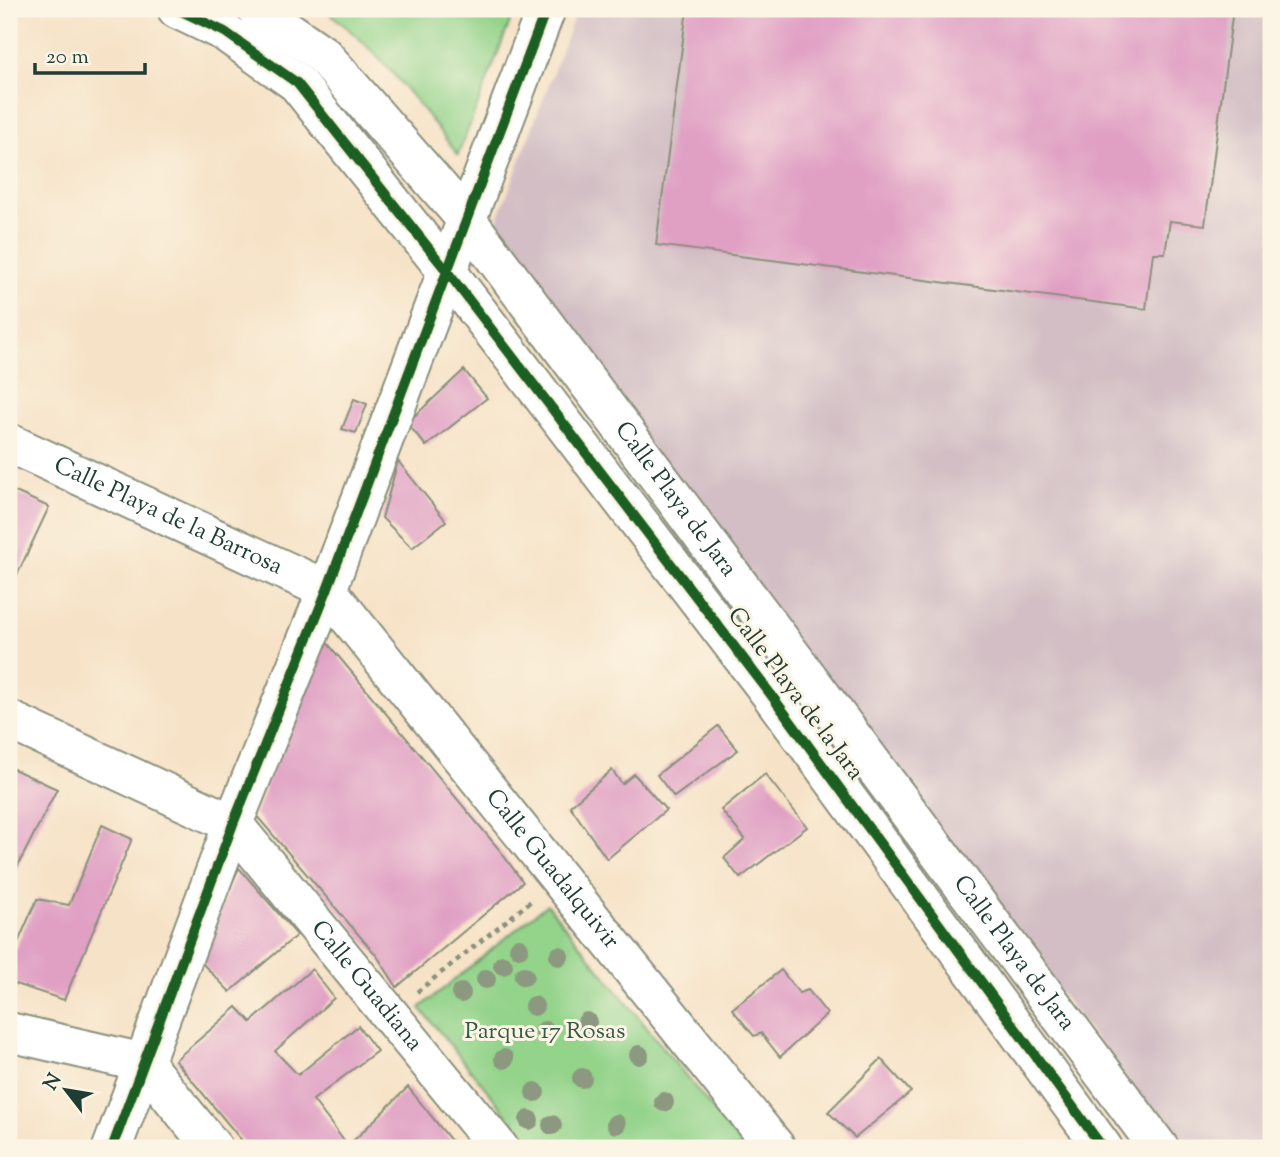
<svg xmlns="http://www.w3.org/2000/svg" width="1280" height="1157" font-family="'Sorts Mill Goudy',serif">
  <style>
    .industrial { fill: #d2bec4 }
    .green { fill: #93d38a; stroke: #59885f; stroke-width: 2 }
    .building { fill: #e0a0c4 }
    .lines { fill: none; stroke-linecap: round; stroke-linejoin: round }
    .street-casing { stroke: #8a907d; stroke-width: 42 }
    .path { stroke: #8a907d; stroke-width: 4.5; stroke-dasharray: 5 5; stroke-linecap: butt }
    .street { stroke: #fff; stroke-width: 38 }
    .cycleway-casing { stroke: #fcf5e5; stroke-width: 15 }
    .cycleway { stroke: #1b5e20; stroke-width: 10 }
    .tree { fill: #8c987f }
    .labels { text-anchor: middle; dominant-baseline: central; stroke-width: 6; stroke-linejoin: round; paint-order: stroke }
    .street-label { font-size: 24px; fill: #1f3d34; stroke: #fcf5e5 }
    .park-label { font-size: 24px; fill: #365b45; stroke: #fcf5e5 }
  </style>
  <rect width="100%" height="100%" fill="#fcf5e5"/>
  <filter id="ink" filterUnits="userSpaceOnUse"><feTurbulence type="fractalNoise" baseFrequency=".0143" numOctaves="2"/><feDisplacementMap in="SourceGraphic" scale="14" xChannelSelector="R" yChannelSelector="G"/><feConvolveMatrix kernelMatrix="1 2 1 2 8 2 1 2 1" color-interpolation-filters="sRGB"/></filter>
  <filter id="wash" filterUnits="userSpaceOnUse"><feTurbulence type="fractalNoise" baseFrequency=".00686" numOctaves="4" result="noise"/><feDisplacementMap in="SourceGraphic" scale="28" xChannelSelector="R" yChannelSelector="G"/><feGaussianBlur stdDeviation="1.57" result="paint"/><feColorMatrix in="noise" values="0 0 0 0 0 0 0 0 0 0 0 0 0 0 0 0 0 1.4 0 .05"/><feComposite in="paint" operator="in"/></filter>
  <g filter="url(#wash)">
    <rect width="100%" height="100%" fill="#f6e2c6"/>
    <path class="industrial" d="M577,9h694v1139h-94l-685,-913z"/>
    <g class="green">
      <path d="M324,9h191l-57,146c-40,-52 -80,-106 -134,-146z"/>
      <path d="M547,904l197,244h-210l-114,-140z"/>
    </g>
    <g id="blocks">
      <g class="building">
        <path d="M687,9h546l-28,216 -35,-4 -5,32h-12l-7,56 -490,-64z"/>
        <path d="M464,370l23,28 -61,48 -19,-23z"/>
        <path d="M354,399l13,5 -11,29 -14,-4z"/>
        <path d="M398,461l48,60 -34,27 -30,-30z"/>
        <path d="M9,489l40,18 -40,85z"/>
        <path d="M324,639l174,209 25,34 -126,105 -20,-31 -122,-142z"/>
        <path d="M718,726l20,24 -64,47 -17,-22z"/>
        <path d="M9,767l48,22 -48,94z"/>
        <path d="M612,770l10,14 12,-10 32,36 -59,49 -37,-53z"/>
        <path d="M765,774l42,53 -67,51 -16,-20 21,-19 -24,-29z"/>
        <path d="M102,825l30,14 -68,161 -55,-18v-19l28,-64 32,6z"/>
        <path d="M239,868l58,67 -67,57 -33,-34z"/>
        <path d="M312,969l22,29 -59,53 23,24 60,-49 19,25 -64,49 35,46 60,-59 49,61h-107l-2,-2 -3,2h-97l-73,-88 62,-53 14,15z"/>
        <path d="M781,970l18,23 9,-3 19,24 -47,43 -19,-24 -7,3 -22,-27z"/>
        <path d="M881,1059l30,33 -56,46 -27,-26z"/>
      </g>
    </g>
  </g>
  <g filter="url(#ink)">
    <use href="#blocks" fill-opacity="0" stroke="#8a907d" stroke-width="2"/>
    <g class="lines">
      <defs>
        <g id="street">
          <path d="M177,9l48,23 72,51 149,187 323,422 334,456"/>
          <path id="s1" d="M257,9l66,46 143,164 693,929"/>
          <path id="s2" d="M9,443l318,147 449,558"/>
          <path id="s3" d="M9,720l224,104 266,324"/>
          <path d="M9,1032l135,31"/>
          <path d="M144,1063l69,85"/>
          <path d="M112,1148l121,-324 94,-234 219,-581"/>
        </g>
      </defs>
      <use href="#street" class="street-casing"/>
      <path class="path" d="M417,992l114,-91"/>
      <use href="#street" class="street"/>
      <defs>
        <g id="cycleway">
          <path d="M177,9l48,23 72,51 149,187 323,422 334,456"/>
          <path d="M112,1148l121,-324 94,-234 219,-581"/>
        </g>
      </defs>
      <use href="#cycleway" class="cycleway-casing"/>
      <use href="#cycleway" class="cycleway"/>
    </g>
    <g class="tree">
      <circle cx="519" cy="948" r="10"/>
      <circle cx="559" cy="956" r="10"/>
      <circle cx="503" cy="965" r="10"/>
      <circle cx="524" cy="976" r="10"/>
      <circle cx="486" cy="979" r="10"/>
      <circle cx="461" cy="993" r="10"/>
      <circle cx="534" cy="1006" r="10"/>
      <circle cx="587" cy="1022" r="10"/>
      <circle cx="545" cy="1031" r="10"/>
      <circle cx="639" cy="1055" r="10"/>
      <circle cx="504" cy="1059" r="10"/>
      <circle cx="582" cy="1078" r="10"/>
      <circle cx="535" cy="1092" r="10"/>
      <circle cx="664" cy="1102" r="10"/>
      <circle cx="529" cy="1120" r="10"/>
      <circle cx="616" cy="1124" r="10"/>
      <circle cx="552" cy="1125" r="10"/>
    </g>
  </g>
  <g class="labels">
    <g class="street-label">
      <text stroke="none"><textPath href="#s1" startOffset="648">Calle Playa de Jara</textPath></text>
      <text stroke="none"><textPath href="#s2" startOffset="175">Calle Playa de la Barrosa</textPath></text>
      <text transform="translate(795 694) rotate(53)">Calle Playa de la Jara</text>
      <text stroke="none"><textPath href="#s2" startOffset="709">Calle Guadalquivir</textPath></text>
      <text stroke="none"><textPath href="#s1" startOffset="1214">Calle Playa de Jara</textPath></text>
      <text stroke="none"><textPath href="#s3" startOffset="457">Calle Guadiana</textPath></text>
    </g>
    <g class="park-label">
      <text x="545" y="1032">Parque 17 Rosas</text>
    </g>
  </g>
  <rect width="1280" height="1157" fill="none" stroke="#fcf5e5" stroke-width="35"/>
  <g transform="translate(66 1090) rotate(301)" stroke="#fcf5e5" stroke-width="5" paint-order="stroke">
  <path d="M0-5L12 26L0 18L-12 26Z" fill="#1f3d34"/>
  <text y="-10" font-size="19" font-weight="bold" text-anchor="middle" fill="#1f3d34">N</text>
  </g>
  <path d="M35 63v10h110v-10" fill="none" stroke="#1f3d34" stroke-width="3.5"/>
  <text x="46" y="63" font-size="21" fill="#1f3d34" stroke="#fcf5e5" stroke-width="5" paint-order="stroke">20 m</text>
</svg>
